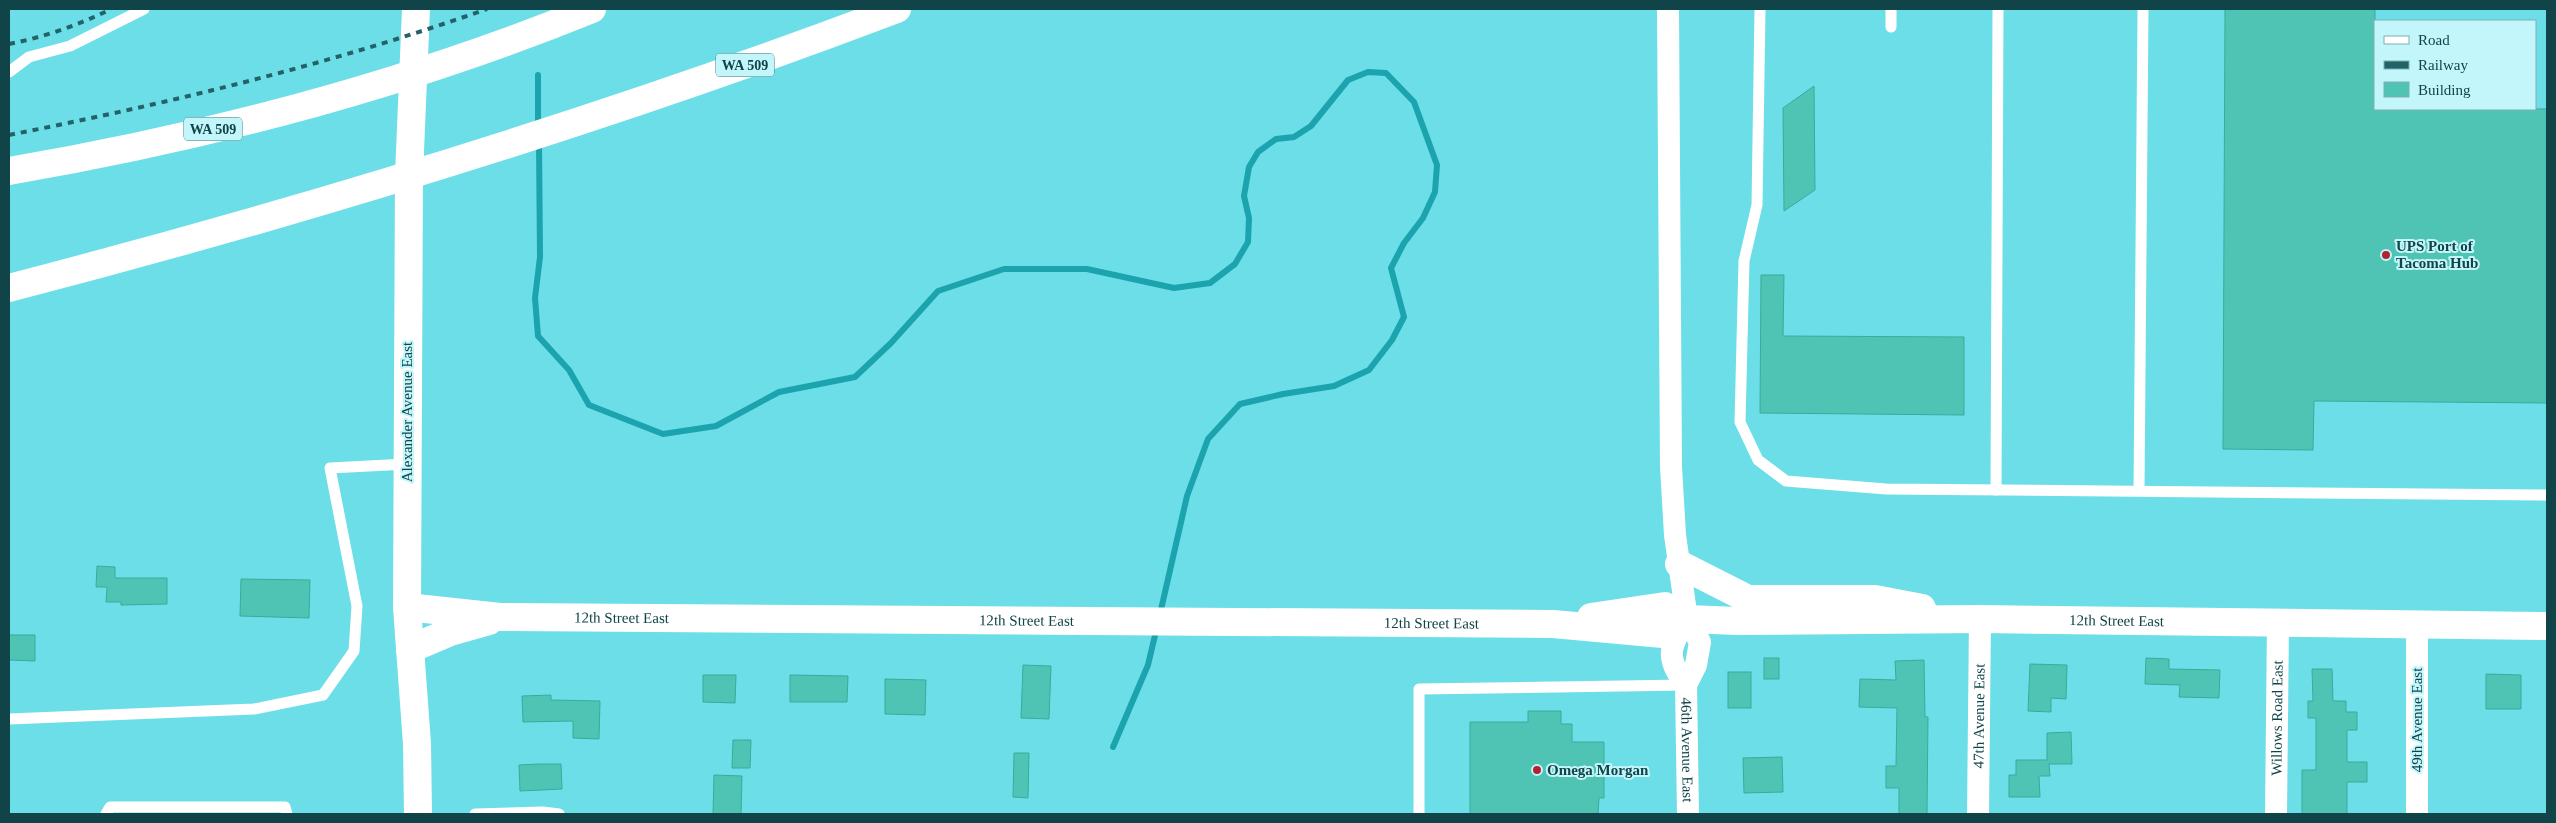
<svg xmlns="http://www.w3.org/2000/svg" width="2556" height="823" font-family="Georgia,serif">
  <style>
    .lines { fill: none; stroke-linecap: round; stroke-linejoin: round }
    .stream { stroke: #1ba3ae; stroke-width: 6 }
    .building { fill: #50c4b4; stroke: #37ab9d }
    .lane { stroke: #fff; stroke-width: 11 }
    .street { stroke: #fff; stroke-width: 22 }
    .secondary { stroke: #fff; stroke-width: 28 }
    .highway { stroke: #fff; stroke-width: 28 }
    .rail { stroke: #236267; stroke-width: 4; stroke-dasharray: 6 6; stroke-linecap: butt }
    .poi-dot { fill: #b3222e; stroke: #c3f6fa; stroke-width: 2 }
    .labels { text-anchor: middle; dominant-baseline: central; stroke-width: 4; stroke-linejoin: round; paint-order: stroke }
    .shield { fill: #c3f6fa; stroke: #46797d; stroke-width: 1 }
    .shield-label { font-size: 14px; font-weight: bold; fill: #114448 }
    .poi-label { font-size: 15px; font-weight: bold; fill: #114448; stroke: #c3f6fa; text-anchor: start }
    .street-label { font-size: 15px; fill: #114448; stroke: #c3f6fa }
  </style>
  <rect width="100%" height="100%" fill="#6cdee8"/>
  <g class="lines">
    <g class="stream">
      <path d="M538,75v52"/>
      <path d="M539,142l1,115 -5,41 3,38 31,34 20,35 74,29 53,-8 63,-34 76,-15 36,-34 47,-52 66,-22h83l87,19 36,-5 25,-19 13,-22 1,-24 -5,-22 5,-29 9,-15 18,-13 18,-2 17,-11 37,-46 20,-8 18,1 28,29 23,63 -2,27 -12,26 -19,25 -13,25 13,49 -12,23 -23,30 -35,16 -51,8 -43,10 -32,35 -21,57 -27,118"/>
      <path d="M1113,747l35,-82 9,-38"/>
    </g>
  </g>
  <g class="building">
    <path d="M2225,9h150v100h172v294l-233,-2 -1,49 -90,-1z"/>
    <path d="M1814,86l1,104 -31,21 -1,-103z"/>
    <path d="M1761,275h23l-1,61 181,1v78l-204,-2z"/>
    <path d="M97,566l18,1v11h52v26l-46,1v-3h-15l1,-15h-11z"/>
    <path d="M241,579l69,1 -1,38 -69,-2z"/>
    <path d="M9,635h26v26l-26,-1z"/>
    <rect x="1764" y="658" width="15" height="21"/>
    <path d="M2146,658l23,1v10l51,1 -1,28 -40,-1 1,-12 -35,-1z"/>
    <path d="M1924,660l1,57h3l-1,97h-28v-26h-13v-22h10l1,-58 -38,-1 1,-28 36,1 -1,-19z"/>
    <path d="M2030,664l37,1 -1,34 -15,-1v14l-23,-1z"/>
    <path d="M1023,665l28,1 -2,53 -28,-1z"/>
    <path d="M2312,669h20l1,32h13v11h11v18h-10v32h20v20h-20v32h-45v-44h14v-52h-8v-17h5z"/>
    <rect x="1728" y="672" width="23" height="36"/>
    <path d="M2486,674l35,1v34h-35z"/>
    <path d="M703,675h33l-1,28 -32,-1z"/>
    <path d="M790,675l58,1 -1,26h-57z"/>
    <path d="M885,679l41,1 -1,35 -40,-1z"/>
    <path d="M551,695v5l49,1 -1,38 -26,-1v-17l-50,1 -1,-26z"/>
    <path d="M1528,711h33v13h11v18h32v56h-5l-1,16h-128v-92h58z"/>
    <path d="M2071,732l1,32h-23l1,12h-11l1,21h-31v-22h7v-15h31v-27z"/>
    <path d="M733,740h18l-1,28h-18z"/>
    <path d="M1014,753h15l-1,45 -15,-1z"/>
    <path d="M1782,757l1,35 -39,1 -1,-35z"/>
    <path d="M539,764h22l1,25 -42,2 -1,-26z"/>
    <path d="M714,775l28,1 -1,38h-28z"/>
  </g>
  <g class="lines">
    <g class="lane">
      <path d="M1760,9l-3,196 -13,56 -4,161 18,38 28,21 100,8 661,6"/>
      <path d="M1891,27v-18"/>
      <path d="M9,72l20,-15 41,-11 74,-37"/>
      <path d="M1996,490l2,-481"/>
      <path d="M2139,491l4,-482"/>
      <path d="M9,719l245,-10 69,-14 31,-44 3,-45 -27,-138 77,-4"/>
      <path d="M106,814l4,-7h175l2,7"/>
      <path d="M475,814l68,-2 16,2"/>
      <path d="M1419,814v-125l267,-4"/>
    </g>
    <g class="street">
      <path id="s1" d="M1668,9l3,458 4,68 12,84 13,23 -4,23 -10,20 2,129"/>
      <path d="M2417,625v189"/>
      <path d="M1686,685c-21,-28 -17,-38 1,-66"/>
      <path id="s2" d="M1978,814l2,-195"/>
      <path id="s3" d="M2276,814l2,-192"/>
    </g>
    <g class="secondary">
      <path d="M416,9l-7,166 -2,432 10,137 1,70"/>
      <path d="M1679,564l69,35h127l47,9"/>
      <path id="s4" d="M407,607l93,10 1053,7 110,10 24,-15"/>
      <path id="s5" d="M1591,617l74,-11 22,13 51,2 242,-2 567,7"/>
      <path d="M410,649l40,-17 39,-11"/>
    </g>
    <g class="highway">
      <path d="M9,171c198,-34 396,-86 583,-162"/>
      <path d="M9,288c300,-78 598,-169 888,-279"/>
    </g>
    <g class="rail">
      <path d="M9,44c35,-7 70,-19 102,-35"/>
      <path d="M9,135c162,-32 322,-71 478,-126"/>
    </g>
  </g>
  <g class="poi-dot">
    <circle cx="2386" cy="255" r="5"/>
    <circle cx="1537" cy="770" r="5"/>
  </g>
  <g class="labels">
    <g class="shield">
      <rect x="716" y="53.5" width="58" height="23" rx="4"/>
      <rect x="184" y="117.5" width="58" height="23" rx="4"/>
    </g>
    <g class="shield-label">
      <text x="745" y="65">WA 509</text>
      <text x="213" y="129">WA 509</text>
    </g>
    <g class="poi-label">
      <text x="2396" y="246">UPS Port of<tspan x="2396" dy="17">Tacoma Hub</tspan></text>
      <text x="1547" y="770">Omega Morgan</text>
    </g>
    <g class="street-label">
      <text transform="translate(407 412) rotate(-90)">Alexander Avenue East</text>
      <text stroke="none"><textPath href="#s4" startOffset="215">12th Street East</textPath></text>
      <text stroke="none"><textPath href="#s4" startOffset="620">12th Street East</textPath></text>
      <text stroke="none"><textPath href="#s5" startOffset="530">12th Street East</textPath></text>
      <text stroke="none"><textPath href="#s4" startOffset="1025">12th Street East</textPath></text>
      <text stroke="none"><textPath href="#s2" startOffset="98">47th Avenue East</textPath></text>
      <text stroke="none"><textPath href="#s3" startOffset="96">Willows Road East</textPath></text>
      <text transform="translate(2417 720) rotate(-90)">49th Avenue East</text>
      <text stroke="none"><textPath href="#s1" startOffset="748">46th Avenue East</textPath></text>
    </g>
  </g>
  <rect width="2556" height="823" fill="none" stroke="#114448" stroke-width="20"/>
  <rect x="2374" y="20" width="162" height="90" fill="#c3f6fa" stroke="#7cafb3"/>
  <rect x="2384" y="36" width="25" height="8" fill="#ffffff" stroke="#7cafb3"/>
  <text x="2418" y="45" font-size="15" fill="#114448">Road</text>
  <rect x="2384" y="61" width="25" height="8" fill="#236267" stroke="#7cafb3"/>
  <text x="2418" y="70" font-size="15" fill="#114448">Railway</text>
  <rect x="2384" y="82" width="25" height="15" fill="#50c4b4" stroke="#7cafb3"/>
  <text x="2418" y="95" font-size="15" fill="#114448">Building</text>
</svg>
